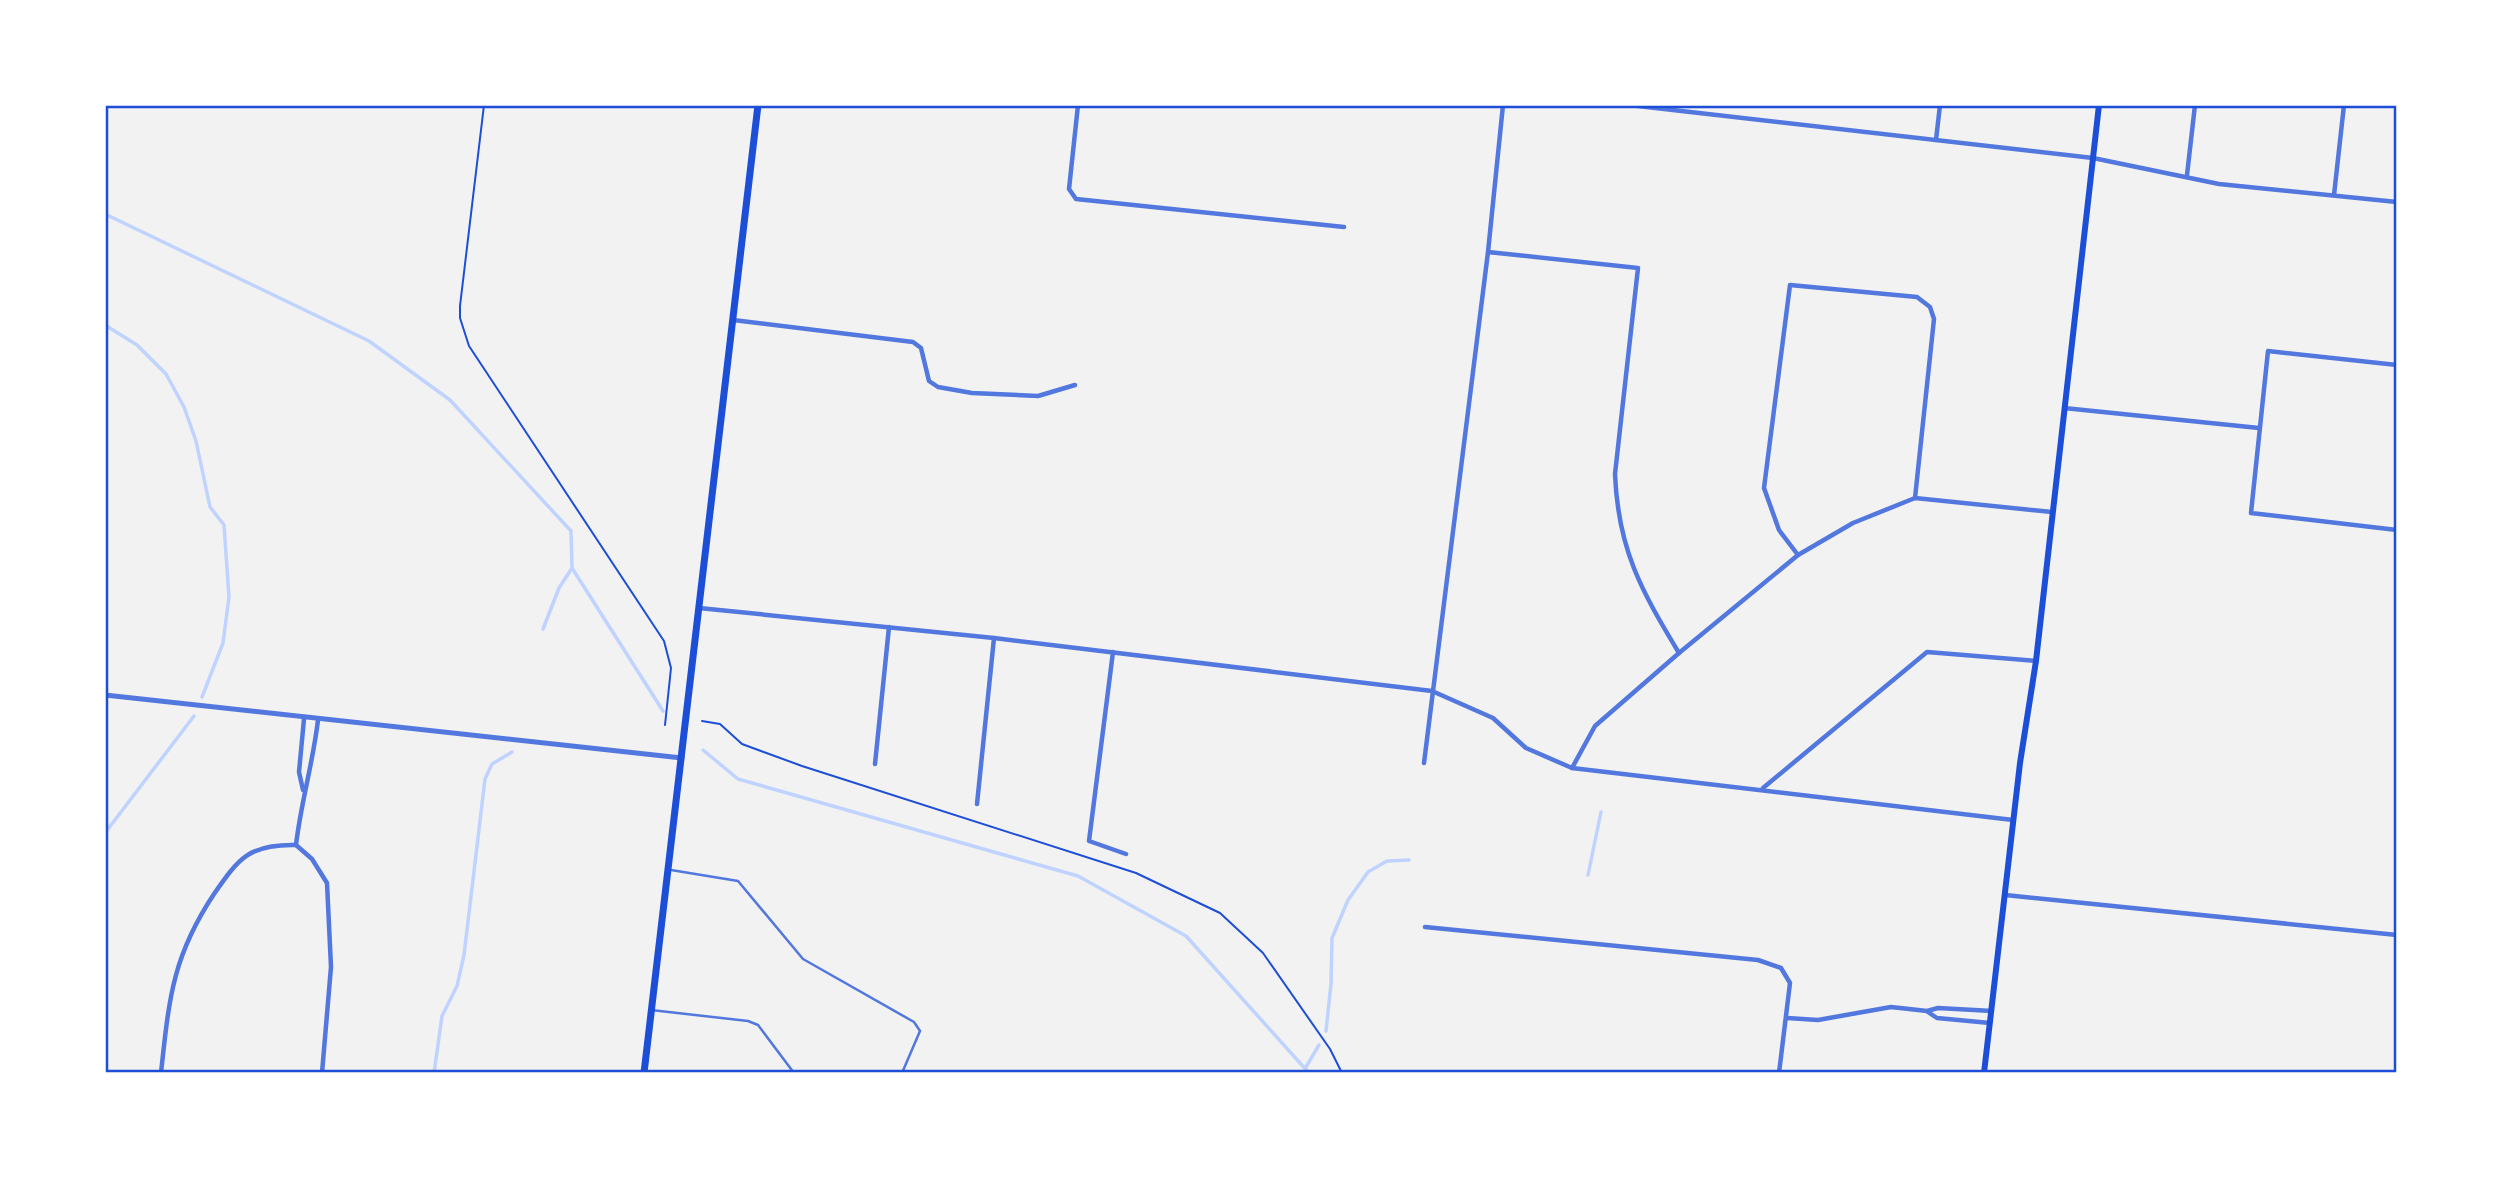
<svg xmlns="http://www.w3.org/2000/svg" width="2502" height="1178" font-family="Karla,sans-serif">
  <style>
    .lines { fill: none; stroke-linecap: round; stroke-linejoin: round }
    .stream { stroke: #bfd3fe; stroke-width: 3.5 }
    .path { stroke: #1d4ed8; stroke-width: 2 }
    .service { stroke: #5277de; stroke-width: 2.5 }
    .minor { stroke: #5277de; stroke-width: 4.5 }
    .tertiary { stroke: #5277de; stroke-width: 5 }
    .secondary { stroke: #1d4ed8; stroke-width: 6 }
    .primary { stroke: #1d4ed8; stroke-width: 7 }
    .neatline { fill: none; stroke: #1d4ed8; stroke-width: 2.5 }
  </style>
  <rect width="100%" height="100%" fill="#f2f2f2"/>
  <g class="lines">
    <g class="stream">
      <path d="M105,214l264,127 81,59 121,131 1,37 91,143"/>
      <path d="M105,325l32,20 29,29 18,33 12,34 14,66 14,18 5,72 -6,46 -21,54"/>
      <path d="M543,629l16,-41 13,-20"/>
      <path d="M703,750l35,29 340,97 108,60 123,137"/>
      <path d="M105,833l89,-117"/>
      <path d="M1588,875l13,-63"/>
      <path d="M1326,1031l5,-47 1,-46 16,-38 20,-28 19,-11 22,-1"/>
      <path d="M1306,1067l13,-22"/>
      <path d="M434,1073l8,-57 15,-30 7,-31 21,-176 7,-15 20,-12"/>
    </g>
    <g class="path">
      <path d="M484,105l-24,201v12l9,28 195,295 7,27 -6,57"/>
      <path d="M702,721l18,3 22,20 60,22 334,107 84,40 43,40 67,96 12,24"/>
    </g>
    <g class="service">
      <path d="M671,870l67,11 65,78 111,63 6,9 -18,42"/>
      <path d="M651,1010l97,11 10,4 36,48"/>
    </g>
    <g class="minor">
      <path d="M1078,105l-9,84 7,10 268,28"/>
      <path d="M1629,105l464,53 126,26 178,18"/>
      <path d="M1936,140l4,-35"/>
      <path d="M2187,175l8,-70"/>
      <path d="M2334,195l10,-90"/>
      <path d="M1488,252l150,16 -23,206c3,75 26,116 64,179"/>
      <path d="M733,320l180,22 8,6 8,33 9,6 34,6 66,3 37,-11"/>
      <path d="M2397,365l-129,-14 -17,162 146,17"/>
      <path d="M2064,408l195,20"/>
      <path d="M1798,555l-19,-25 -15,-42 26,-203 127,12 13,10 4,12 -19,179"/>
      <path d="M699,608l295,30 438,53 61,27 33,30 46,20 441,52"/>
      <path d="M1113,652l-24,189 37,13"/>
      <path d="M318,720c-5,43 -17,82 -22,125l16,14 15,24 4,84 -9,106"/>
      <path d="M1424,763l64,-511 15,-147"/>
      <path d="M875,764l14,-137"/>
      <path d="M1572,768l23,-42 84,-73 119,-98 55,-32 62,-25 137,14"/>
      <path d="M1763,788l164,-136 109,9"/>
      <path d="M303,790l-4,-18 5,-53"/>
      <path d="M977,804l17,-166"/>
      <path d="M2005,895l392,40"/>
      <path d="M1425,927l333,33 23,8 9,15 -11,90"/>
      <path d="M1928,1012l9,6 53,5"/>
      <path d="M1787,1018l31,2 73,-13 36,4 11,-3 54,3"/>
      <path d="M161,1073c8,-73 11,-116 53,-179 25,-36 35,-50 82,-49"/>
    </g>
    <path class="tertiary" d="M105,695l577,63"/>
    <path class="secondary" d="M1984,1073l36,-310 16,-102 63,-556"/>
    <path class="primary" d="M644,1073l114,-968"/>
  </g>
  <rect width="2502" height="1178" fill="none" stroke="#ffffff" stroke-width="214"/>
  <rect x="107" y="107" width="2288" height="964" class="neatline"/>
</svg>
